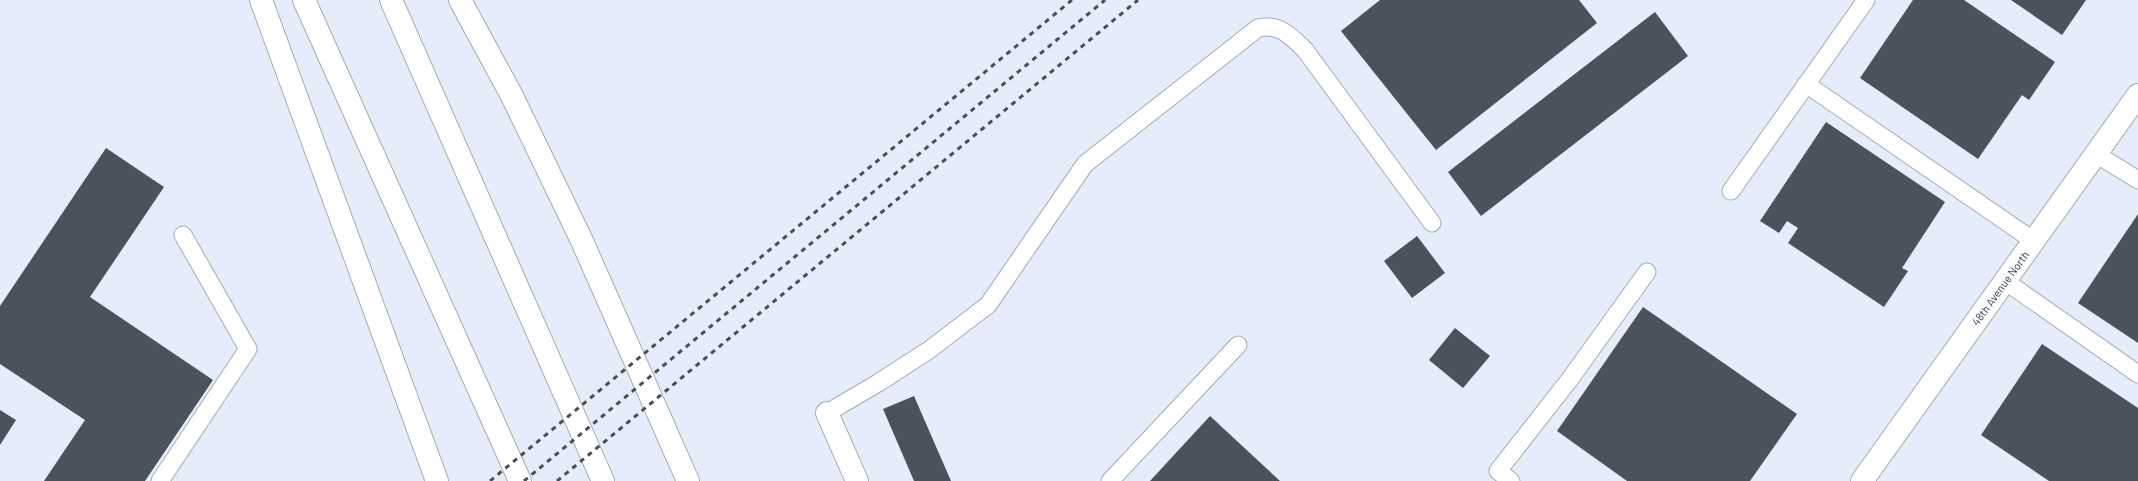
<svg xmlns="http://www.w3.org/2000/svg" width="2138" height="481" font-family="Barlow,sans-serif">
  <style>
    .building { fill: #4a525b }
    .lines { fill: none; stroke-linecap: round; stroke-linejoin: round }
    .lane-casing { stroke: #a2abb6; stroke-width: 19 }
    .street-casing { stroke: #a2abb6; stroke-width: 24 }
    .highway-casing { stroke: #a2abb6; stroke-width: 24 }
    .lane { stroke: #fff; stroke-width: 17 }
    .street { stroke: #fff; stroke-width: 22 }
    .highway { stroke: #fff; stroke-width: 22 }
    .rail { stroke: #4b4f54; stroke-width: 3; stroke-dasharray: 5 5; stroke-linecap: butt }
    .labels { text-anchor: middle; dominant-baseline: central; stroke-width: 4; stroke-linejoin: round; paint-order: stroke }
    .street-label { font-size: 11px; fill: #3a3d42; stroke: #f6faff }
  </style>
  <rect width="100%" height="100%" fill="#e4edf9"/>
  <g class="building">
    <path d="M1380,0h199l18,23 -161,127 -95,-119z"/>
    <path d="M1913,0h51l91,62 -26,38 -7,-5 -44,64 -118,-81z"/>
    <path d="M2011,0h75l-24,35z"/>
    <path d="M1655,12l33,44 -207,160 -33,-44z"/>
    <path d="M1826,122l119,80 -43,66 6,3 -24,36 -96,-64 10,-15 -11,-7 -8,12 -19,-12z"/>
    <path d="M106,148l58,39 -74,110 123,83 -68,101h-101l41,-61 -85,-56v-58z"/>
    <path d="M2138,214v129l-60,-40z"/>
    <path d="M1417,236l28,37 -33,25 -28,-37z"/>
    <path d="M1643,307l154,107 -47,67h-123l-70,-50z"/>
    <path d="M1455,328l35,28 -27,32 -34,-28z"/>
    <path d="M2042,344l96,64v73h-89l-68,-46z"/>
    <path d="M914,396l37,85h-37l-31,-72z"/>
    <path d="M0,410l16,10 -16,25z"/>
    <path d="M1210,416l70,65h-130z"/>
  </g>
  <g class="lines">
    <defs>
      <g id="lane">
        <path d="M1806,84l228,157"/>
        <path d="M2096,154l42,26"/>
        <path d="M1731,191l135,-191"/>
        <path d="M2005,281l133,93"/>
        <path d="M827,413l51,-30 51,-33 59,-45 97,-141 173,-136c21,-5 33,8 47,22l127,173"/>
        <path d="M160,481l88,-132 -65,-114"/>
        <path d="M1110,481l128,-136"/>
        <path d="M1511,481l-13,-10 72,-92 77,-107"/>
      </g>
      <g id="street">
        <path d="M827,413l30,68"/>
        <path d="M1862,481l276,-386"/>
      </g>
      <g id="highway">
        <path d="M261,0l176,481"/>
        <path d="M304,0l216,481"/>
        <path d="M391,0l212,481"/>
        <path d="M460,0l52,96 70,145 106,240"/>
      </g>
    </defs>
    <use href="#lane" class="lane-casing"/>
    <use href="#street" class="street-casing"/>
    <use href="#highway" class="highway-casing"/>
    <use href="#lane" class="lane"/>
    <use href="#street" class="street"/>
    <use href="#highway" class="highway"/>
    <g class="rail">
      <path d="M490,481l582,-481"/>
      <path d="M524,481l581,-481"/>
      <path d="M557,481l581,-481"/>
    </g>
  </g>
  <g class="labels">
    <g class="street-label">
      <text transform="translate(2000 288) rotate(-54)">48th Avenue North</text>
    </g>
  </g>
</svg>
